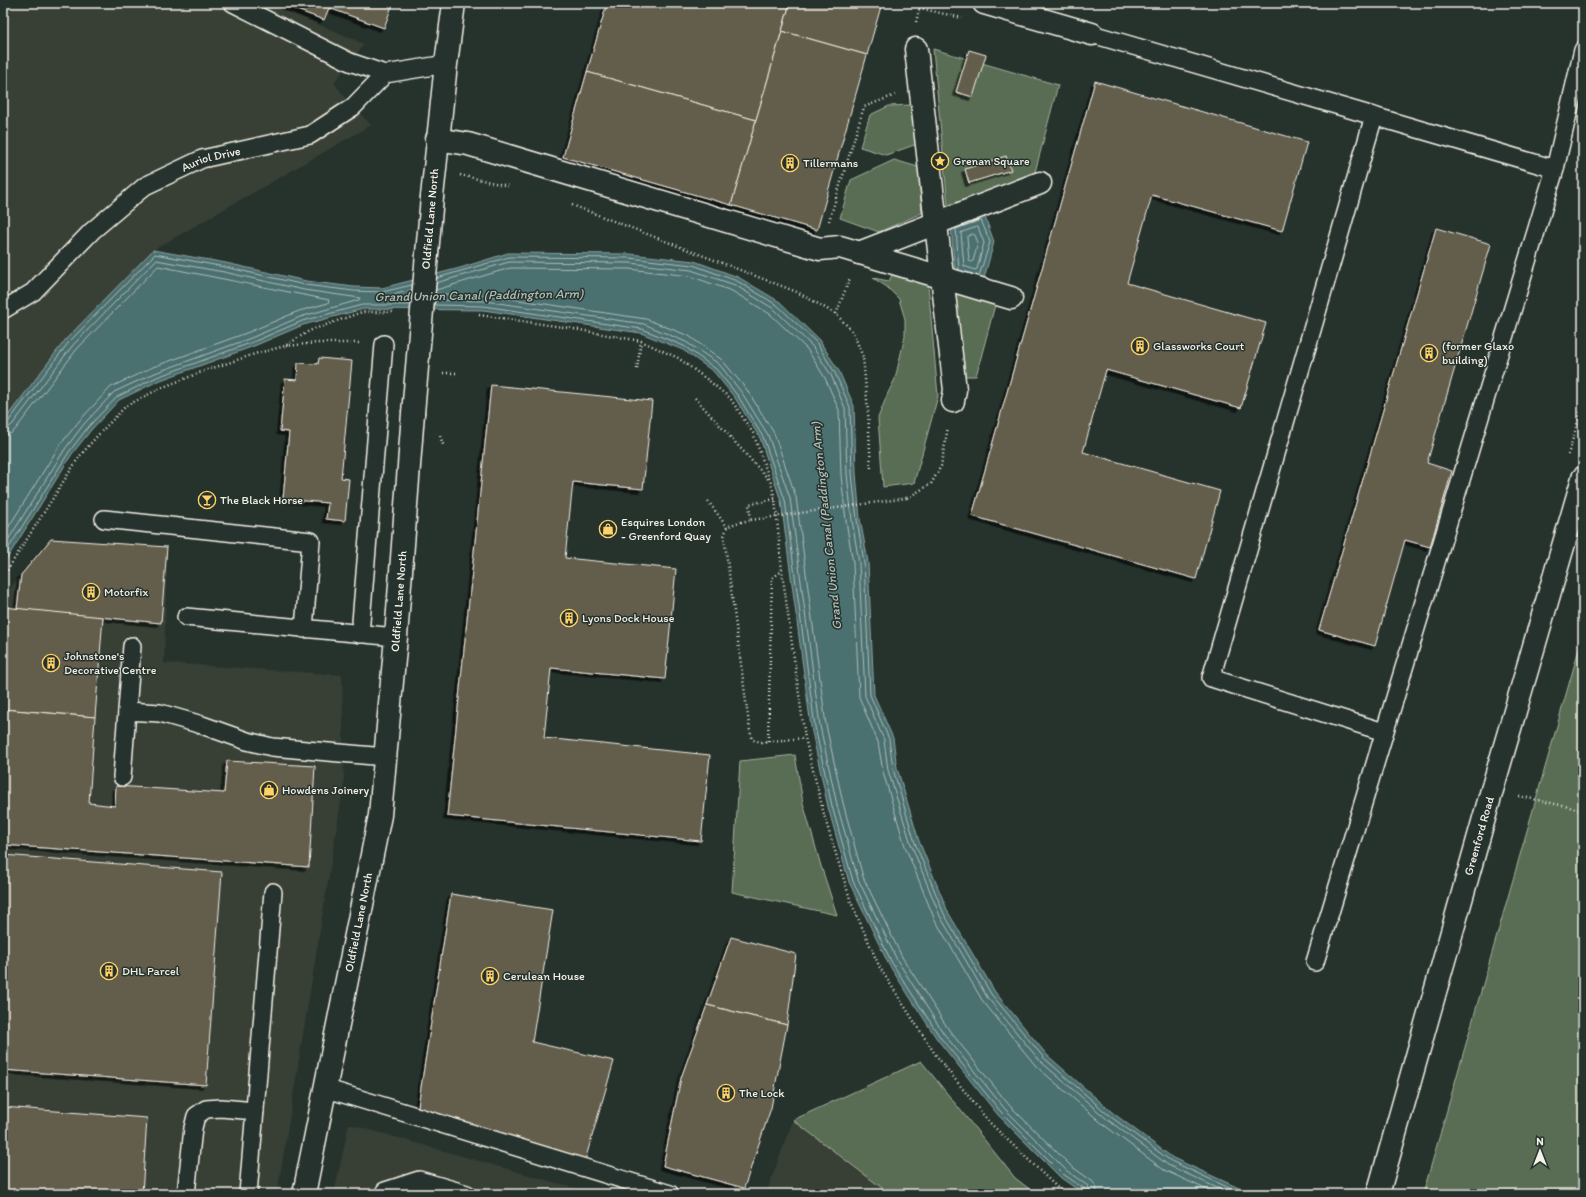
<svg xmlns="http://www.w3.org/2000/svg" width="1586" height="1197" font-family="Itim,sans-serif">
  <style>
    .built { fill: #384036 }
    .green { fill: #586d52; stroke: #a6af9d }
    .water { fill: #4b6f70; stroke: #8fa3a0 }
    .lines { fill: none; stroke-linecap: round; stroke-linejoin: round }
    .shore { stroke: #b0bdb8; stroke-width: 1 }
    .building { fill: #635d4c; stroke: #f4f1e8; filter: url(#shadow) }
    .lane-casing { stroke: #f4f1e8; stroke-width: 20 }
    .street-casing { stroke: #f4f1e8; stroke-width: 25 }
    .secondary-casing { stroke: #f4f1e8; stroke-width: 25 }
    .primary-casing { stroke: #f4f1e8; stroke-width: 25 }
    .path { stroke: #f4f1e8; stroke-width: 2.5; stroke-dasharray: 1 3; stroke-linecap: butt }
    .lane { stroke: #26332d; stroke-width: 17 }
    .street { stroke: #26332d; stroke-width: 22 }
    .secondary { stroke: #26332d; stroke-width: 22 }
    .primary { stroke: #26332d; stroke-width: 22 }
    .secondary-bridge-casing { stroke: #f4f1e8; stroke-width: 25; stroke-linecap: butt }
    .path-bridge { stroke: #f4f1e8; stroke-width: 2.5; stroke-dasharray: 1 3; stroke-linecap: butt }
    .secondary-bridge { stroke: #26332d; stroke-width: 22 }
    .labels { text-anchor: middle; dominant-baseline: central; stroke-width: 3; stroke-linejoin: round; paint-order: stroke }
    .street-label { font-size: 12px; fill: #f4f1e8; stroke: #26332d }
    .poi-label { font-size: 12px; fill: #f4f1e8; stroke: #26332d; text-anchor: start }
    .water-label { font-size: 13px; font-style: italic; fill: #b0bdb8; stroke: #26332d }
  </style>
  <defs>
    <filter id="shadow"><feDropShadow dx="-3.5" dy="3.5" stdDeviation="0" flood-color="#0009"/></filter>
  </defs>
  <rect width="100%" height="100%" fill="#26332d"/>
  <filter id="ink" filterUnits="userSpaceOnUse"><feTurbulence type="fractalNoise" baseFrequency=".025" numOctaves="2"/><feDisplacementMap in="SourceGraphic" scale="8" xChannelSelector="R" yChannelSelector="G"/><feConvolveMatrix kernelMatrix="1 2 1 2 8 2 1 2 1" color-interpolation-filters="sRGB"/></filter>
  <g filter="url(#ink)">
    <g class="built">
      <path d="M3,3h267l94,41 -30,39 19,24 18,18 -218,125 -87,89 -63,83z"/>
      <path d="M51,539l116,8 -3,116 178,12 2,108 -67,411h-274v-597z"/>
      <path d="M793,1120l97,74h-124z"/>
      <path d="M349,1124l246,70h-261z"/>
    </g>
    <g class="green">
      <path d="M933,49l125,36 -24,91 -86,30z"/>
      <path d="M911,105l6,39 -31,11 -26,-8 10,-32 19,-9z"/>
      <path d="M894,160l24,7 4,46 -43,19 -39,-14 11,-38z"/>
      <path d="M892,275l36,9 10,112 -24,87 -31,4 -5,-69 10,-25 7,-14 10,-43v-17l-6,-20 -12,-12 -14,-9 16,3z"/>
      <path d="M955,293l40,12 -19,71h-12z"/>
      <path d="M1583,635v559h-160z"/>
      <path d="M795,755l8,48 18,63 16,49 -105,-23 8,-131z"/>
      <path d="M921,1061l94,117 21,16h-146l-97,-74z"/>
    </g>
    <g class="water">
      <path d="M984,214l10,28 -11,40 -28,-8 -4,-48z"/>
      <path d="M153,250l73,13 80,18 48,6 28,1 78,-20 48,-15 122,1 64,7 44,16 42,25 39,38 20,31 15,35 2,67 4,46 8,43 6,133 19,43 4,30 22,73 29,71 47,80 52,63 66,58 60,45 79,36h-168l-23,-16 -63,-63 -61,-76 -48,-74 -40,-83 -21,-75 -17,-80 -30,-226 -21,-63 -25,-40 -21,-26 -31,-22 -42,-17 -158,-23 -120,-1 -60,16 -49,21 -96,35 -39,19 -28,30 -19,24 -69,111v-143l63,-83z"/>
    </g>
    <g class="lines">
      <g class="shore">
        <path d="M978,227l6,16 -7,26 -2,1 -11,-4 -3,-33z"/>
        <path d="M973,234l2,1 3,8 -5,18 -2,1 -2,-1 -2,-24z"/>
        <path d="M959,270l-3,-41 25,-9 9,22 -11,34"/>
        <path d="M437,278l72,-21 121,1 63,7 44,16 40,24 39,37 19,31 15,34 2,67 5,46 7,42 6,133 19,44 4,30 22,74 29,71 47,80 53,64 67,59 60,44 71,33"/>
        <path d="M436,283l73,-21 121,1 61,7 44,15 39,24 38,37 19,29 14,33 2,66 5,46 7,43 6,133 19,44 4,30 23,74 29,72 47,81 53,64 68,59 60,45 62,29"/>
        <path d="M436,290l74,-22 119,1 61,7 42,15 38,23 37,35 18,29 14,32 2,65 5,46 7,42 6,134 19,45 5,30 22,74 29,72 48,82 54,66 68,59 60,45 52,24"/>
        <path d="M435,294l50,1 161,24 43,17 33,24 25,30 27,43 22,64 30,228 17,78 20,74 39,80 47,73 60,75 62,61 21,15 4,5 1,8"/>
        <path d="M411,300h-23l-2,-2 2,-2 24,-6"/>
        <path d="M435,300l49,1 160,23 42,18 33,22 23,29 26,42 22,63 30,228 17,79 21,74 39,81 47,74 61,75 62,62 21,15 3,8"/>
        <path d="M435,305l48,1 159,23 42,17 32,23 22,27 25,41 22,63 30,227 17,79 21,75 39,82 48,74 61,75 62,62 22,15 1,5"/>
        <path d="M3,424l5,-2 61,-80 86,-88 70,13 80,18 49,6 28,1 30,-7"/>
        <path d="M3,429l5,-1 4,-3 61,-80 83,-85 68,12 80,18 56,8 -1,2 -59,17 -49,21 -96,35 -41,19 -30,32 -19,25 -62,99"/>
        <path d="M3,435l7,-1 5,-4 62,-81 81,-83 171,34 -1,3 -29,8 -50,21 -96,35 -42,20 -31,33 -20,25 -57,91"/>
        <path d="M3,557l66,-105 19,-25 29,-30 40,-20 96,-35 49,-21 60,-16h48"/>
      </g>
    </g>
    <g class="building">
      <path d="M278,3h115l-9,25 -55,-20 -5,12z"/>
      <path d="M607,3h183l-34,117 -169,-48z"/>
      <path d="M790,3h92l-15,52 -85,-24z"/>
      <path d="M782,31l85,24 -50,175 -86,-25z"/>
      <path d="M969,50l17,5 -13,42 -17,-5z"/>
      <path d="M587,72l169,48 -25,85 -168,-48z"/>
      <path d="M1095,81l212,61 -25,89 -130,-36 -25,88 139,40 -25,85 -135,-38 -23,82 137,39 -24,88 -224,-63z"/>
      <path d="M1006,156l5,14 -42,13 -4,-14z"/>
      <path d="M1436,228l55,16 -64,219 25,8 -22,76 -25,-7 -30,106 -56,-16z"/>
      <path d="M319,358l33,3 -11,117 8,1 -4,42 -19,-2 2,-16 -45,-4 6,-67 -9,-1 5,-52 12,1 1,-17 20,1z"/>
      <path d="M491,385l161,16 -9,88 -70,-7 -8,76 111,11 -11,110 -114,-11 -7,70 166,17 -9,86 -254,-25z"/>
      <path d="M51,539l116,8 -6,76 -144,-14 4,-34z"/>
      <path d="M3,607l100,10 -8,100 -92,-8z"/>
      <path d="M3,709l92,8 -6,86 26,3 1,-20 108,7 3,-32 88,5 -6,101 -306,-22z"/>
      <path d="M3,855l219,17 -16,213 -203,-15z"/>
      <path d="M451,894l102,16 -21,132 82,19 -30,103 -167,-51z"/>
      <path d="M731,937l65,17 -9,71 -80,-20z"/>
      <path d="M707,1005l80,20 -16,83 -27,80 -81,-22 18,-88z"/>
      <path d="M3,1107l144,11 -5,76h-139z"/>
    </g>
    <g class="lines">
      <defs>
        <g id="lane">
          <path d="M233,3l117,59 35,12"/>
          <path d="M1092,34l463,135"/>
          <path d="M1374,116l-163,562 173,54"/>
          <path id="s1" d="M3,310l30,-18 59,-61 53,-45 57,-27 108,-24 43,-28 32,-33 61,-10"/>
          <path d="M104,519l207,22 -7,88"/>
          <path d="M186,617l210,20"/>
          <path d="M360,634l24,-290"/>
          <path d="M127,711l5,-65"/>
          <path d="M122,777l5,-66 33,2 42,12 45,16 25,6 113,10"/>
          <path d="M1315,962l240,-793 28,-119"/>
          <path d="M324,1088l346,106"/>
          <path d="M186,1194l7,-66 3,-12 10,-7 15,-1 34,3"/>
          <path d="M248,1194l25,-302"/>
          <path d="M384,1194l1,-3 34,-11 48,14"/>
        </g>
        <g id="street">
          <path d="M984,3l108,31"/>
          <path d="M916,49l39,341 -2,11"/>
          <path d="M437,139l31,5 17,5 335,100 20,-2 171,51"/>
          <path d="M859,253l181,-70"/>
        </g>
        <g id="secondary">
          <path d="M432,197l14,-133 8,-61"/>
          <path id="s2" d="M304,1194l76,-379 16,-178 17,-224"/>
        </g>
        <g id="primary">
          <path id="s3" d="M1378,1194l114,-404 91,-312"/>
        </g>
      </defs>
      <use href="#lane" class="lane-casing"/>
      <use href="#street" class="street-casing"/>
      <use href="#secondary" class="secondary-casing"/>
      <use href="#primary" class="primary-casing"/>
      <g class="path">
        <path d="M919,8l43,10"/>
        <path d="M916,22l5,-19"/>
        <path d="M460,175l48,11"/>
        <path d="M572,205l225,87 39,22 17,18 10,25 5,54 3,59"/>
        <path d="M829,221l35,-114 31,-12"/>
        <path d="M836,314l14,-36"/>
        <path d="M479,315l84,12 78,14 37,17 30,22 22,18 23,35 18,50 4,16 7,72 23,167 21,84 25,80 29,66 55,86 54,68 75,72"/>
        <path d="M286,346l31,-3h42"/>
        <path d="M637,369l4,-28"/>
        <path d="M443,373h15"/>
        <path d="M695,398l75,83"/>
        <path d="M440,436l4,11"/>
        <path d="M1568,455l15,-51"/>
        <path d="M907,498l24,-14 10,-18 7,-39"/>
        <path d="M775,499l-26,5 2,16 -15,3 -9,4 -3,9 26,196 3,8 8,2 44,-4"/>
        <path d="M708,501l19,26"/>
        <path d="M3,577l76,-120 19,-22 28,-29 35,-18 46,-18 51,-17 27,-7 24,-15 53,-19h32"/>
        <path d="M768,741l4,-163 10,-7"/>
        <path d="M1519,796l64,14"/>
      </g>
      <use href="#lane" class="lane"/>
      <use href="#street" class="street"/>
      <use href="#secondary" class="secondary"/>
      <use href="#primary" class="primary"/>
      <defs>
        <path id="secondary-bridge" d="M413,413l19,-216"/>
      </defs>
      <use href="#secondary-bridge" class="secondary-bridge-casing"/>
      <path class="path-bridge" d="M751,520l156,-22"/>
      <use href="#secondary-bridge" class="secondary-bridge"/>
    </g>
  </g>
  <defs>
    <symbol id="sight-ring" viewBox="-11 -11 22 22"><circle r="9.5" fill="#26332d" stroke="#ffd166" stroke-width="1.5"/><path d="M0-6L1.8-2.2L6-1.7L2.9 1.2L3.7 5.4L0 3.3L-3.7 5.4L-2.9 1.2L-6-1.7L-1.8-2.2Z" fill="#ffd166"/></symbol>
    <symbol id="building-ring" viewBox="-11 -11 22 22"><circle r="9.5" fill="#26332d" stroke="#ffd166" stroke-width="1.5"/><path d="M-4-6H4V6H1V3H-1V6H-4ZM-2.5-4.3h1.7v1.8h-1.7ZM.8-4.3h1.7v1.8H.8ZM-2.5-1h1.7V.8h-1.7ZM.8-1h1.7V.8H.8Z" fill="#ffd166"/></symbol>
    <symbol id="bar-ring" viewBox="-11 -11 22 22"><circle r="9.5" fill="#26332d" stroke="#ffd166" stroke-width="1.5"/><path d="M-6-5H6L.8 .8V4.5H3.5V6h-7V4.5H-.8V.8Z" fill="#ffd166"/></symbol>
    <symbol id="shop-ring" viewBox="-11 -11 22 22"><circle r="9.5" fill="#26332d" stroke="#ffd166" stroke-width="1.5"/><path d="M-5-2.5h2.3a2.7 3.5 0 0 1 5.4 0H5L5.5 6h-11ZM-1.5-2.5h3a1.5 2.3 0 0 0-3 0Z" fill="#ffd166"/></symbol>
  </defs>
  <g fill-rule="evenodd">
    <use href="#sight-ring" x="930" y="151" width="20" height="20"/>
    <use href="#building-ring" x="780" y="153" width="20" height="20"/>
    <use href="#building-ring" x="1130" y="336" width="20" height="20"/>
    <use href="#building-ring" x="1419" y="343" width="20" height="20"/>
    <use href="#bar-ring" x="197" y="490" width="20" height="20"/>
    <use href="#shop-ring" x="598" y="519" width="20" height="20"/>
    <use href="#building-ring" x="81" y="582" width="20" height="20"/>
    <use href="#building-ring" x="559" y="608" width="20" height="20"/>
    <use href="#building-ring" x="41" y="653" width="20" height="20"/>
    <use href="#shop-ring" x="259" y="780" width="20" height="20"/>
    <use href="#building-ring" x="99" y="961" width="20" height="20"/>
    <use href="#building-ring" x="480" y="966" width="20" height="20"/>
    <use href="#building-ring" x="716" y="1083" width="20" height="20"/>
  </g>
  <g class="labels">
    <g class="street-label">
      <text stroke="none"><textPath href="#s1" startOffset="261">Auriol Drive</textPath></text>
      <text transform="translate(430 219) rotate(-85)">Oldfield Lane North</text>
      <text stroke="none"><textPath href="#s2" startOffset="601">Oldfield Lane North</textPath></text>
      <text stroke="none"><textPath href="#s3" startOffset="372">Greenford Road</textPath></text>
      <text stroke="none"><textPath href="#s2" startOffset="277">Oldfield Lane North</textPath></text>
    </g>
    <g class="poi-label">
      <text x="953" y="161">Grenan Square</text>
      <text x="803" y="163">Tillermans</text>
      <text x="1153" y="346">Glassworks Court</text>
      <text x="1442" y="346">(former Glaxo<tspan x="1442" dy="14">building)</tspan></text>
      <text x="220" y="500">The Black Horse</text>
      <text x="621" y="522">Esquires London<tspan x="621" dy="14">- Greenford Quay</tspan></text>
      <text x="104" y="592">Motorfix</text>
      <text x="582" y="618">Lyons Dock House</text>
      <text x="64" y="656">Johnstone's<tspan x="64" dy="14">Decorative Centre</tspan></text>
      <text x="282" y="790">Howdens Joinery</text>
      <text x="122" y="971">DHL Parcel</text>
      <text x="503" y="976">Cerulean House</text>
      <text x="739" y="1093">The Lock</text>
    </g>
    <g class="water-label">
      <text transform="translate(479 295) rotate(-1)">Grand Union Canal (Paddington Arm)</text>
      <text transform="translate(826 526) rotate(-96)">Grand Union Canal (Paddington Arm)</text>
    </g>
  </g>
  <rect width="1586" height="1197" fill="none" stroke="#26332d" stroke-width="16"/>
  <rect x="8" y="8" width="1570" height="1181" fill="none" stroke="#f4f1e8" stroke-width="1.5" filter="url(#ink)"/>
  <g transform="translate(1540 1151)" stroke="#26332d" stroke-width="3" paint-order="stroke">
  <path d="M0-3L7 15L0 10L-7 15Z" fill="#f4f1e8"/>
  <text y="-6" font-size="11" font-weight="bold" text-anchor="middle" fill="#f4f1e8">N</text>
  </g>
</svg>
